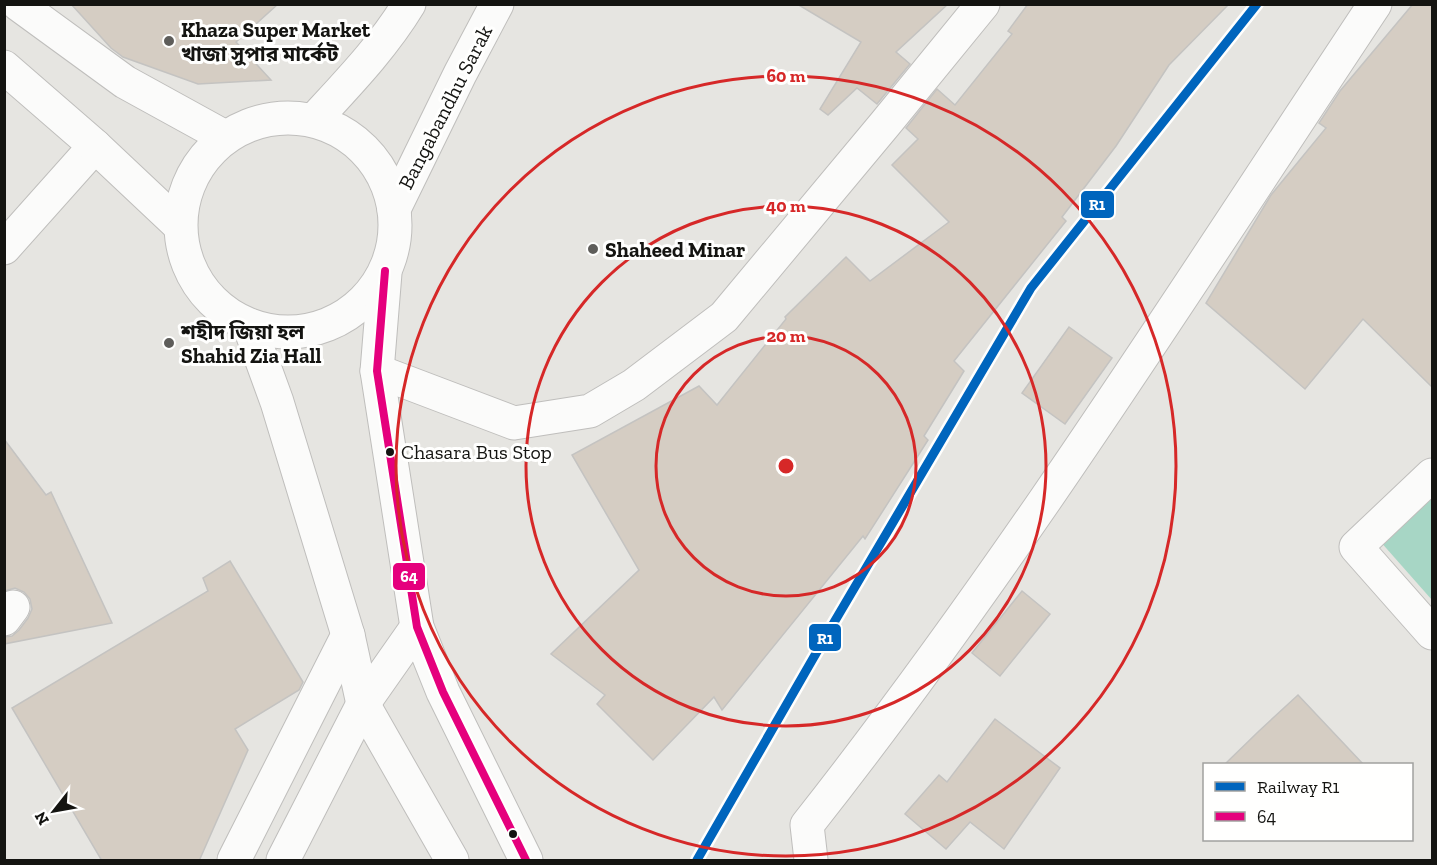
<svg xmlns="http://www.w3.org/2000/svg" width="1437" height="865" font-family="'Zilla Slab','Noto Sans Bengali',serif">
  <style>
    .water { fill: #a7d6c5 }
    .building { fill: #d5cdc3; stroke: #c4c3c1; stroke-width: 1.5 }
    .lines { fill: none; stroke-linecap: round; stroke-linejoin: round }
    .minor-casing { stroke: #bfbebc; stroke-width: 35 }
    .major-casing { stroke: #bfbebc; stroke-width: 35 }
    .highway-casing { stroke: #bfbebc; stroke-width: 35 }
    .minor { stroke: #fbfbfa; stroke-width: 33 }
    .major { stroke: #fbfbfa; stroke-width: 33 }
    .highway { stroke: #fbfbfa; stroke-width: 33 }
    .bus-1-casing { stroke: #fffffe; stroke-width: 12 }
    .bus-1 { stroke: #e5007d; stroke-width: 8 }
    .rail-1-casing { stroke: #fffffe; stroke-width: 14 }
    .rail-1 { stroke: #0065bd; stroke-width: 9 }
    .ring { fill: none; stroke: #d62828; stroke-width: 3 }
    .poi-dot { fill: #5e5d5a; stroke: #fffffe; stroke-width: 2 }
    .bus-dot { fill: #141411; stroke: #fffffe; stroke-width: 2 }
    .labels { text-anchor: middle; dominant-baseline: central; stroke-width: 6; stroke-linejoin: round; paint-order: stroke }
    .bus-label { font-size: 20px; fill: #141411; stroke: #fffffe; text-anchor: start }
    .poi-label { font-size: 21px; font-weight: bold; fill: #141411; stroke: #fffffe; text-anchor: start }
    .street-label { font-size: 21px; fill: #141411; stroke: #fffffe }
    .centre { fill: #d62828; stroke: #fffffe; stroke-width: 3 }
    .ring-label { font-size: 18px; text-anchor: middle; font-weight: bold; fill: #d62828; stroke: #fffffe; stroke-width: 6; stroke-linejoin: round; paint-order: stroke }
    .line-badge { stroke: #fffffe; stroke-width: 2 }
    .badge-label { font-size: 16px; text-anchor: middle; font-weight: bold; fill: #fff }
  </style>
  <rect width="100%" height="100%" fill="#e6e5e1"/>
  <path class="water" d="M1432,487v113l-53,-60z"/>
  <g class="building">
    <path d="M71,4h207l-42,38 35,38 -73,4 -75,-27 -12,-9z"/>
    <path d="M797,4h151l-52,48 14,12 -33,40 -20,-16 -29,27 -8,-6 41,-67z"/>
    <path d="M1028,4h201l-60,61 -53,81 -54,71 4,4 -112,140 10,10 -40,65 4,4 -63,99 -2,-3 -141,174 -8,-13 -61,63 -56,-56 8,-9 -54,-41 88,-84 -67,-115 127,-69 18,19 69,-86 -1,-2 61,-60 24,24 79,-59 -57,-57 26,-26 -12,-11 31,-39 18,16 57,-71 -4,-3z"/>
    <path d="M1413,4h19v383l-69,-68 -58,70 -99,-86 65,-108 55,-67 -7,-5 21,-32z"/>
    <path d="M1069,327l43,31 -47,66 -43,-31z"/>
    <path d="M4,439l42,56 5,-3 61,131 -108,21v-7l8,-1 7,-6 9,-12 4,-9 -2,-10 -6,-7 -9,-4 -11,3z"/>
    <path d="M230,561l73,121 -4,8 -64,39 13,21 -49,111h-97l-90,-153 196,-117 -5,-13z"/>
    <path d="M1022,591l28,23 -50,62 -28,-23z"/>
    <path d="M1298,695l66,70h-140l35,-34z"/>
    <path d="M995,719l65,49 -56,81 -34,-27 -24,27 -41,-35 34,-39 8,7z"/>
  </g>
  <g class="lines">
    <defs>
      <g id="minor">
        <path d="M4,248l91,-102"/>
        <path d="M377,371l137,52 76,-12 44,-26 90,-68 161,-193 98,-120"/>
        <path d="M1432,475l-76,72 76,86"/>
        <path d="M4,619l9,-12"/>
        <path d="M811,860l-4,-35c206,-261 384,-544 568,-821"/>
      </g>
      <g id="major">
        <path d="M18,4l107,78 100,55"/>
        <path d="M4,67l91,79 85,80"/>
        <path d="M314,120c34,-37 69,-73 95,-116"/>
        <path d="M394,209l66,-135 37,-70"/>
        <path d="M234,860l114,-225"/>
        <path d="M283,860l80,-156 54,-77"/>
      </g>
      <g id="highway">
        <circle cx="288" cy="225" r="107"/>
        <path d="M385,273l-8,98 40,256 26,65 83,168"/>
        <path d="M249,325l28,77 71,233 15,69 89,156"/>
      </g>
    </defs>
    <use href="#minor" class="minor-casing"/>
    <use href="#major" class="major-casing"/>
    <use href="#highway" class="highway-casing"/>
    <use href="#minor" class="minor"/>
    <use href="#major" class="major"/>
    <use href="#highway" class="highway"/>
    <defs>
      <path id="bus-1" d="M385,271l-8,100 40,256 26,65 83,168"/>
    </defs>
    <use href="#bus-1" class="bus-1-casing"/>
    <use href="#bus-1" class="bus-1"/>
    <defs>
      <path id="rail-1" d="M697,860l129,-224 205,-348 226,-284"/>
    </defs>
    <use href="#rail-1" class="rail-1-casing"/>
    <use href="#rail-1" class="rail-1"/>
  </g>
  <g class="ring">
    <circle cx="786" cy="466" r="130"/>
    <circle cx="786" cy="466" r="260"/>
    <circle cx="786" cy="466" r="390"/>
  </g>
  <g class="poi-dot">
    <circle cx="169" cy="41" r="6"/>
    <circle cx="593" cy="249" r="6"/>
    <circle cx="169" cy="343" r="6"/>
  </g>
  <g class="bus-dot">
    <circle cx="390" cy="452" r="5"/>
    <circle cx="513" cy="834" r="5"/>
  </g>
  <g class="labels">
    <g class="bus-label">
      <text x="401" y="452">Chasara Bus Stop</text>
    </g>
    <g class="poi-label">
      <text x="181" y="29">Khaza Super Market<tspan x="181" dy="24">খাজা সুপার মার্কেট</tspan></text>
      <text x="605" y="249">Shaheed Minar</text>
      <text x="181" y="331">শহীদ জিয়া হল<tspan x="181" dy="24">Shahid Zia Hall</tspan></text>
    </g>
    <g class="street-label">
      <text transform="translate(445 107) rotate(-63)">Bangabandhu Sarak</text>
    </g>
  </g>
  <circle cx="786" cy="466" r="9" class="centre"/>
  <g class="ring-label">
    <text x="786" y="82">60 m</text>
    <text x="786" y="212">40 m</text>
    <text x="786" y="342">20 m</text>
  </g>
  <g class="line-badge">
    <rect x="1080" y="190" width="35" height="29" rx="6" fill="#0065bd"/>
    <rect x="392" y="562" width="34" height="29" rx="6" fill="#e5007d"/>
    <rect x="808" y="623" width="34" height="29" rx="6" fill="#0065bd"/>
  </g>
  <g class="badge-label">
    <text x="1097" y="210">R1</text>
    <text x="409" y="582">64</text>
    <text x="825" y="644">R1</text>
  </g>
  <rect width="1437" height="865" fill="none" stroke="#141411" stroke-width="12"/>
  <rect x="1203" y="763" width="210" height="78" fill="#fffffe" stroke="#a1a19f" stroke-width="1.5"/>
  <rect x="1215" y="782" width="30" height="9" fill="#0065bd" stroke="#a1a19f" stroke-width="1.5"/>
  <text x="1257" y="793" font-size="18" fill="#141411">Railway R1</text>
  <rect x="1215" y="812" width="30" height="9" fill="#e5007d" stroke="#a1a19f" stroke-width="1.5"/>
  <text x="1257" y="823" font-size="18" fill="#141411">64</text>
  <g transform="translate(54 811) rotate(239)" stroke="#fffffe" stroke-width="4.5" paint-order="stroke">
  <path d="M0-4.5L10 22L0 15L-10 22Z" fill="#141411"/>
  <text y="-9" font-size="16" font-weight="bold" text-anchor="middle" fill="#141411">N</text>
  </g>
</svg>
